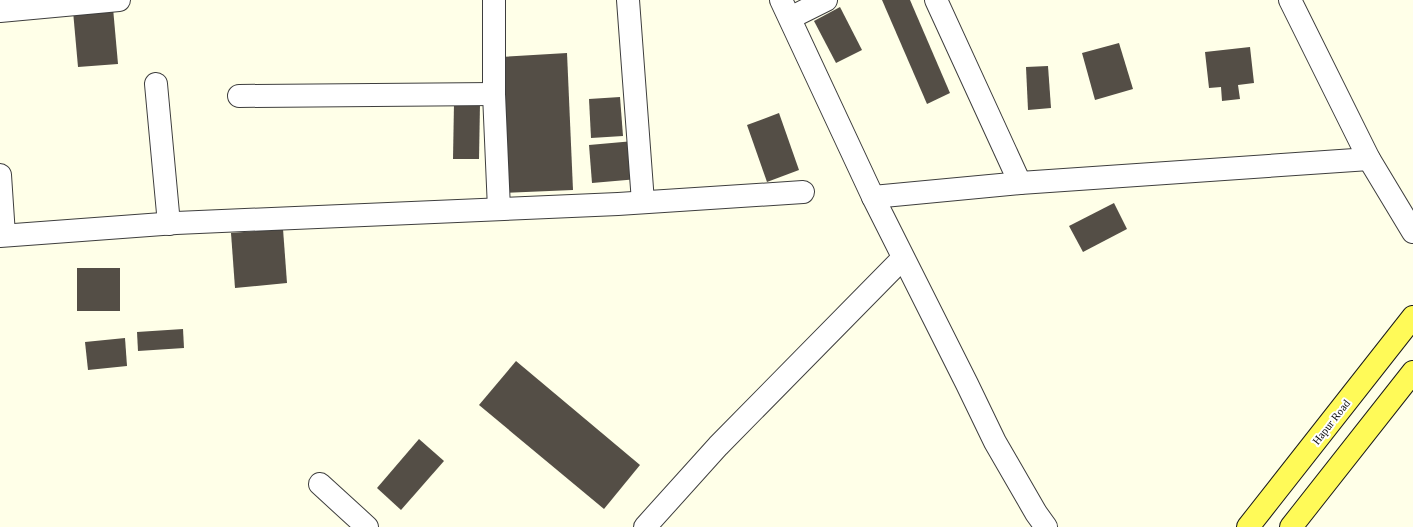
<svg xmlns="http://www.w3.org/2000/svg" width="1413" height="527" font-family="'Times New Roman',serif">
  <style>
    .building { fill: #544e46 }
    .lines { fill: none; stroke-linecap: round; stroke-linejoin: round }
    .minor-casing { stroke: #3e3e3e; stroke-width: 24 }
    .major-casing { stroke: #1c1c1c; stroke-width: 24 }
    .minor { stroke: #fff; stroke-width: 22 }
    .major { stroke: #fffa58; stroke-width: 22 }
    .labels { text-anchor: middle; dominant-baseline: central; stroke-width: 4; stroke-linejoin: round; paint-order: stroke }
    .street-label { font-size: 11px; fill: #0b0b0b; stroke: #fff }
  </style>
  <rect width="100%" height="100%" fill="#ffffe8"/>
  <g class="building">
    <path d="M882,0h28l40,93 -23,11z"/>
    <path d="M840,7l22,43 -26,13 -22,-42z"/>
    <path d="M113,8l5,56 -40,3 -5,-56z"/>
    <path d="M1119,43l14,46 -38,11 -13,-47z"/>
    <path d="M1250,47l4,36 -16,2 2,14 -18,2 -1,-14 -12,1 -4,-36z"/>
    <path d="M567,53l6,137 -68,3 -5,-136z"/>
    <path d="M1048,66l3,42 -23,2 -2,-43z"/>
    <path d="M620,97l3,39 -32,2 -2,-39z"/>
    <path d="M454,103h26l-1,56h-26z"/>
    <path d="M779,113l20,57 -32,12 -20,-57z"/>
    <path d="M634,141l4,38 -46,4 -3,-38z"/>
    <path d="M1114,203l13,26 -44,23 -14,-26z"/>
    <path d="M283,229l4,54 -52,5 -4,-55z"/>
    <rect x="77" y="268" width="43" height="43"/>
    <path d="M183,329l1,19 -46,3 -1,-19z"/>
    <path d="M125,338l2,28 -39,4 -3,-28z"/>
    <path d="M516,361l124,104 -36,44 -125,-104z"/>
    <path d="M419,439l25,22 -43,49 -24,-22z"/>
  </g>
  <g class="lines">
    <defs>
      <g id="minor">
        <path d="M494,0v94l5,115"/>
        <path d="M628,0l15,202"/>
        <path d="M781,0l92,197 94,187 28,58 41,71 10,14"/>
        <path d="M936,0l84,183"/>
        <path d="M1290,0l79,159 44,73"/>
        <path d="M0,11l119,-11"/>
        <path d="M790,18l36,-18"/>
        <path d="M156,84l13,140"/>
        <path d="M239,96l255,-2"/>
        <path d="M0,175l4,60"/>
        <path d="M873,197l147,-14 349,-24"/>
        <path d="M0,236l176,-13 442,-19 185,-12"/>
        <path d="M320,484l47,43"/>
        <path d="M645,527l73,-81 185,-188"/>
      </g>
      <g id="major">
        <path d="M1248,527l165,-210"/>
        <path d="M1291,527l122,-155"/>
      </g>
    </defs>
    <use href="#minor" class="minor-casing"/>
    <use href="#major" class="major-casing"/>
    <use href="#minor" class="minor"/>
    <use href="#major" class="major"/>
  </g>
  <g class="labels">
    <g class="street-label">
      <text transform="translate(1331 422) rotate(-52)">Hapur Road</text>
    </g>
  </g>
</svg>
